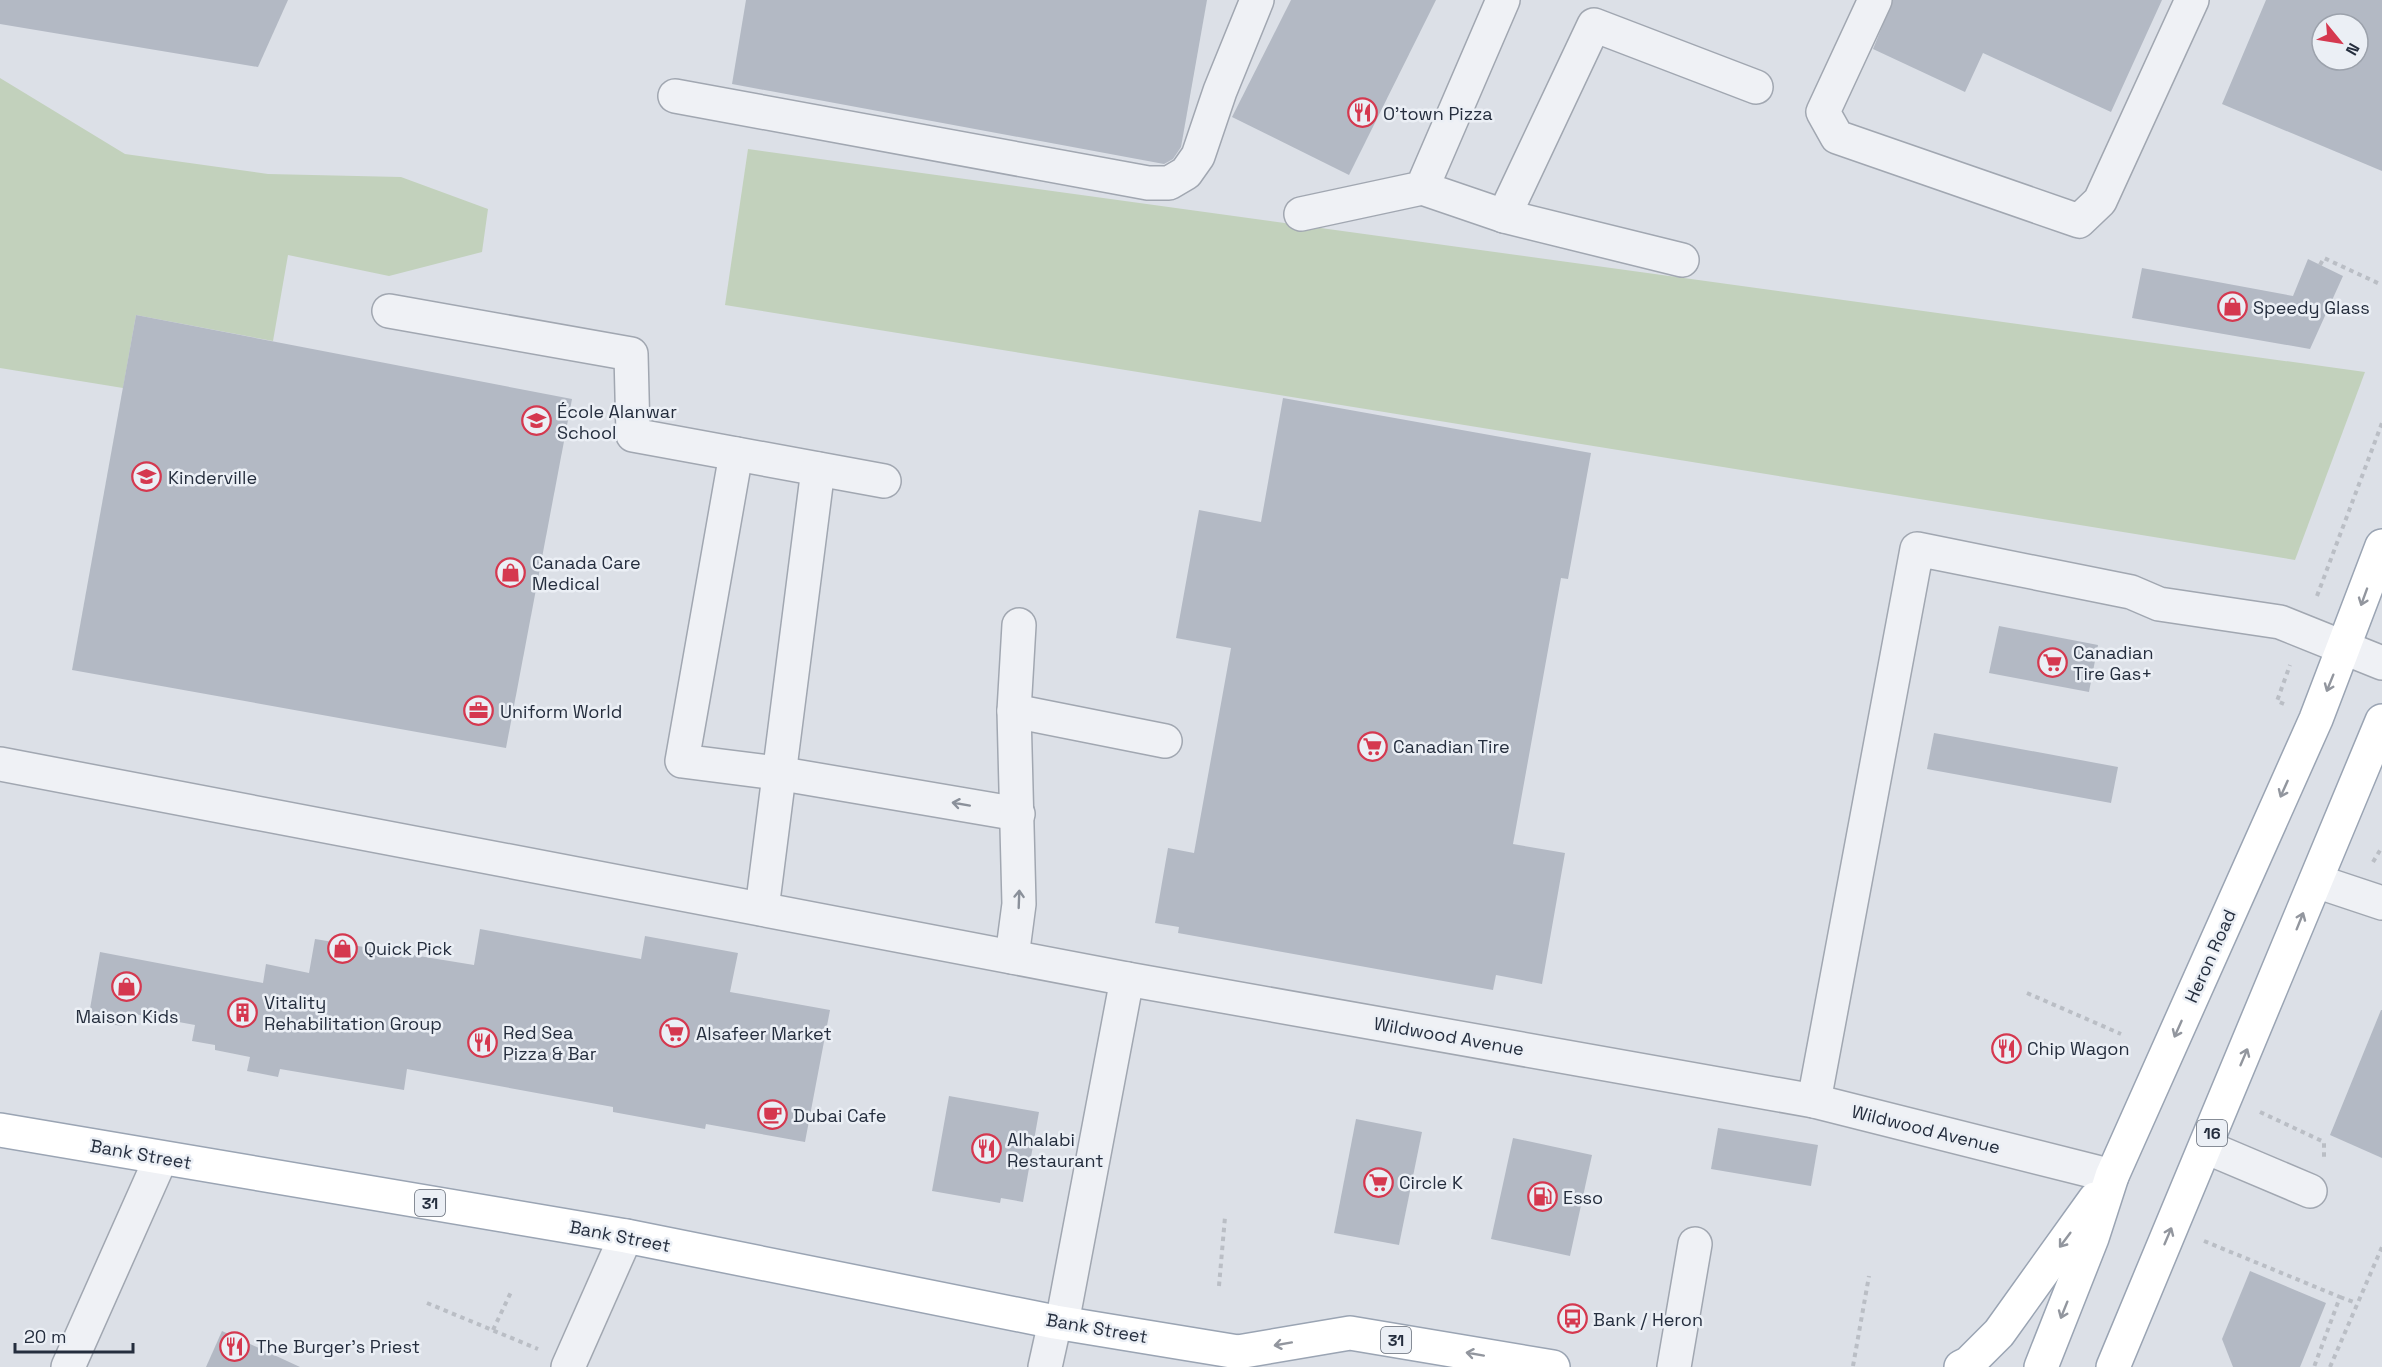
<svg xmlns="http://www.w3.org/2000/svg" width="2382" height="1367" font-family="'Space Grotesk',sans-serif">
  <style>
    .green { fill: #c2d1bc }
    .building { fill: #b3b9c4; fill-rule: evenodd }
    .lines { fill: none; stroke-linecap: round; stroke-linejoin: round }
    .minor-casing { stroke: #a1a7b1; stroke-width: 36 }
    .major-casing { stroke: #9aa4b3; stroke-width: 36 }
    .path { stroke: #babec5; stroke-width: 4; stroke-dasharray: 4.5 4.5; stroke-linecap: butt }
    .minor { stroke: #eff1f5; stroke-width: 33 }
    .major { stroke: #fff; stroke-width: 33 }
    .oneway { stroke: #92969e }
    .oneway2 { stroke: #8a909a }
    .labels { text-anchor: middle; dominant-baseline: central; stroke-width: 5; stroke-linejoin: round; paint-order: stroke }
    .shield { fill: #ebeff5; stroke: #606875; stroke-width: 1.5 }
    .shield-label { font-size: 16px; font-weight: bold; fill: #252e3e }
    .poi-label { font-size: 18px; fill: #252e3e; stroke: #ebeff5; text-anchor: start }
    .street-label { font-size: 18px; fill: #252e3e; stroke: #ebeff5 }
  </style>
  <rect width="100%" height="100%" fill="#dce0e7"/>
  <g class="green">
    <path d="M0,78l125,76 143,20 133,3 87,32 -6,43 -93,24 -101,-21 -15,86 -137,-26 -13,73 -123,-20z"/>
    <path d="M748,149l1617,223 -70,188 -1570,-255z"/>
  </g>
  <g class="building">
    <path d="M0,0h288l-30,67 -258,-43z"/>
    <path d="M746,0h461l-26,147 -8,12 -9,5 -432,-80z"/>
    <path d="M1291,0h145l-87,175 -117,-58z"/>
    <path d="M1893,0h269l-51,112 -128,-59 -18,39 -92,-43z"/>
    <path d="M2266,0h116v171l-160,-67zM2322,24h36v36h-36z"/>
    <path d="M2308,259l35,17 -33,73 -178,-31 10,-50 151,28z"/>
    <path d="M136,315l436,84 -66,349 -434,-78z"/>
    <path d="M1283,398l308,55 -23,126 -7,-1 -48,266 52,9 -23,131 -46,-9 -3,15 -315,-57 1,-6 -24,-4 13,-75 26,5 37,-205 -55,-10 23,-128 62,12z"/>
    <path d="M1999,626l99,19 -9,47 -100,-19z"/>
    <path d="M1934,733l184,34 -7,36 -184,-34z"/>
    <path d="M480,929l161,30 4,-23 93,17 -8,39 100,18 -25,132 -99,-18 -1,5 -92,-17v-5l-206,-38 -3,21 -124,-21 -2,8 -31,-6 3,-14 -35,-7v-5l-23,-4 3,-16 -71,-13 -2,14 -34,-6 12,-68 163,31 3,-19 43,9 6,-34 159,26z"/>
    <path d="M2381,1010h1v148l-52,-23z"/>
    <path d="M949,1096l90,16 -16,90 -22,-4 -1,5 -68,-12z"/>
    <path d="M1356,1119l66,13 -23,113 -65,-12z"/>
    <path d="M1718,1128l100,17 -7,41 -100,-17z"/>
    <path d="M1513,1138l79,17 -22,101 -79,-17z"/>
    <path d="M2250,1271l76,32 -26,64h-67l-11,-28z"/>
    <path d="M222,1331l78,36h-94z"/>
  </g>
  <g class="lines">
    <defs>
      <g id="minor">
        <path d="M1875,0l-52,112 14,25 242,84 21,-20 92,-201"/>
        <path d="M675,96l473,87h21l17,-10 12,-17 22,-65 37,-91"/>
        <path d="M1422,188l82,28 90,-191 162,62"/>
        <path d="M1301,214l121,-26 81,-188"/>
        <path d="M1504,216l178,44"/>
        <path d="M389,311l242,43 2,81 251,46"/>
        <path d="M736,454l-54,307 95,12 241,41"/>
        <path d="M1014,711l151,30"/>
        <path d="M0,764l1127,215 687,122 298,75"/>
        <path d="M2316,881l66,22"/>
        <path d="M762,909l56,-440"/>
        <path d="M1012,957l7,-53 -5,-193 5,-86"/>
        <path d="M1814,1101l103,-552 214,43 28,12 121,18 102,41"/>
        <path d="M2206,1147l104,44"/>
        <path d="M1062,1323l65,-344"/>
        <path d="M68,1367l93,-209"/>
        <path d="M568,1367l58,-131"/>
        <path d="M1045,1367l10,-45"/>
        <path d="M1674,1367l21,-123"/>
      </g>
      <g id="major">
        <path d="M0,1130l626,106 429,86 183,30 112,-19 203,34"/>
        <path d="M1961,1367l8,-4 30,-30 96,-134"/>
        <path d="M2041,1367l51,-129 20,-62 204,-457 66,-173"/>
        <path d="M2113,1367l269,-646"/>
      </g>
    </defs>
    <use href="#minor" class="minor-casing"/>
    <use href="#major" class="major-casing"/>
    <g class="path">
      <path d="M2320,265l4,-7 58,27"/>
      <path d="M2317,596l65,-173"/>
      <path d="M2284,704l-7,-3 13,-36"/>
      <path d="M2373,862l9,-15"/>
      <path d="M2027,993l94,41"/>
      <path d="M2260,1112l64,30v15"/>
      <path d="M2204,1241l136,56 -26,70"/>
      <path d="M1219,1286l6,-69"/>
      <path d="M2340,1297l16,6"/>
      <path d="M427,1303l111,46"/>
      <path d="M493,1330l19,-40"/>
      <path d="M1853,1366l16,-90"/>
      <path d="M2330,1367l52,-120"/>
    </g>
    <use href="#minor" class="minor"/>
    <use href="#major" class="major"/>
  </g>
  <defs><path id="oneway-shaft" d="M-6 0H5M1.5-3L5.5 0L1.5 3" fill="none" stroke-width="1.6" stroke-linecap="round" stroke-linejoin="round" transform="scale(1.5)"/></defs>
  <g class="oneway">
    <use href="#oneway-shaft" transform="translate(2364 597) rotate(110)"/>
    <use href="#oneway-shaft" transform="translate(2330 683) rotate(112)"/>
    <use href="#oneway-shaft" transform="translate(2284 789) rotate(114)"/>
    <use href="#oneway-shaft" transform="translate(2300 921) rotate(-68)"/>
    <use href="#oneway-shaft" transform="translate(2178 1029) rotate(114)"/>
    <use href="#oneway-shaft" transform="translate(2244 1057) rotate(-67)"/>
    <use href="#oneway-shaft" transform="translate(2168 1236) rotate(-67)"/>
    <use href="#oneway-shaft" transform="translate(2065 1240) rotate(127)"/>
    <use href="#oneway-shaft" transform="translate(2064 1310) rotate(112)"/>
    <use href="#oneway-shaft" transform="translate(1283 1344) rotate(170)"/>
    <use href="#oneway-shaft" transform="translate(1475 1354) rotate(-170)"/>
  </g>
  <g class="oneway2">
    <use href="#oneway-shaft" transform="translate(961 804) rotate(-170)"/>
    <use href="#oneway-shaft" transform="translate(1019 899) rotate(-88)"/>
  </g>
  <defs>
    <symbol id="restaurant-ring" viewBox="-11 -11 22 22"><circle r="9.5" fill="#ebeff5" stroke="#d5384f" stroke-width="1.5"/><path d="M-5-6h1v4h1v-4h1v4h1v-4h1v5L-1.5 .5V6h-2V.5L-5-1ZM5-6V6H3V1.5H1.5Q1.5-4 5-6Z" fill="#d5384f"/></symbol>
    <symbol id="shop-ring" viewBox="-11 -11 22 22"><circle r="9.5" fill="#ebeff5" stroke="#d5384f" stroke-width="1.5"/><path d="M-5-2.5h2.3a2.7 3.5 0 0 1 5.4 0H5L5.5 6h-11ZM-1.5-2.5h3a1.5 2.3 0 0 0-3 0Z" fill="#d5384f"/></symbol>
    <symbol id="school-ring" viewBox="-11 -11 22 22"><circle r="9.5" fill="#ebeff5" stroke="#d5384f" stroke-width="1.5"/><path d="M0-5L7-2L0 1L-7-2ZM-4 1L0 2.5L4 1V4Q0 6-4 4Z" fill="#d5384f"/></symbol>
    <symbol id="supermarket-ring" viewBox="-11 -11 22 22"><circle r="9.5" fill="#ebeff5" stroke="#d5384f" stroke-width="1.5"/><path d="M-6-5.5h2.5l.6 2H6L4.5 2H-2.5L-4.4-4H-6ZM-1.5 3.2a1.3 1.3 0 1 0 .1 0ZM3 3.2a1.3 1.3 0 1 0 .1 0Z" fill="#d5384f"/></symbol>
    <symbol id="office-ring" viewBox="-11 -11 22 22"><circle r="9.5" fill="#ebeff5" stroke="#d5384f" stroke-width="1.5"/><path d="M-6-3h4V-5.5h4V-3h4V5H-6ZM-1-4.5V-3h2v-1.5ZM-6 0V1H6V0Z" fill="#d5384f"/></symbol>
    <symbol id="building-ring" viewBox="-11 -11 22 22"><circle r="9.5" fill="#ebeff5" stroke="#d5384f" stroke-width="1.5"/><path d="M-4-6H4V6H1V3H-1V6H-4ZM-2.5-4.3h1.7v1.8h-1.7ZM.8-4.3h1.7v1.8H.8ZM-2.5-1h1.7V.8h-1.7ZM.8-1h1.7V.8H.8Z" fill="#d5384f"/></symbol>
    <symbol id="cafe-ring" viewBox="-11 -11 22 22"><circle r="9.5" fill="#ebeff5" stroke="#d5384f" stroke-width="1.5"/><path d="M-5.5-4.5H6V0H3Q3 3.5 0 3.5H-2.5Q-5.5 3.5-5.5 0ZM3-3.2v2h1.7v-2ZM-6 4.5H4V6H-6Z" fill="#d5384f"/></symbol>
    <symbol id="fuel-ring" viewBox="-11 -11 22 22"><circle r="9.5" fill="#ebeff5" stroke="#d5384f" stroke-width="1.5"/><path d="M-5.5-6h7V0h2V4h1.3V-2.5L3-4.5l.8-.8L6-3V5H2.5V1h-1V6h-7ZM-4.2-4.7v3.2H.2V-4.7Z" fill="#d5384f"/></symbol>
    <symbol id="bus-ring" viewBox="-11 -11 22 22"><circle r="9.5" fill="#ebeff5" stroke="#d5384f" stroke-width="1.5"/><path d="M-5-6H5V4H4V6H2V4H-2V6H-4V4H-5ZM-3.5-4V0h7V-4ZM-3.5 1.2v1.5H-2V1.2ZM2 1.2v1.5H3.5V1.2Z" fill="#d5384f"/></symbol>
  </defs>
  <g fill-rule="evenodd">
    <use href="#restaurant-ring" x="1346" y="96" width="33" height="33"/>
    <use href="#shop-ring" x="2216" y="290" width="33" height="33"/>
    <use href="#school-ring" x="520" y="404" width="33" height="33"/>
    <use href="#school-ring" x="130" y="460" width="33" height="33"/>
    <use href="#shop-ring" x="494" y="556" width="33" height="33"/>
    <use href="#supermarket-ring" x="2036" y="646" width="33" height="33"/>
    <use href="#office-ring" x="462" y="694" width="33" height="33"/>
    <use href="#supermarket-ring" x="1356" y="730" width="33" height="33"/>
    <use href="#shop-ring" x="326" y="932" width="33" height="33"/>
    <use href="#shop-ring" x="110" y="970" width="33" height="33"/>
    <use href="#building-ring" x="226" y="996" width="33" height="33"/>
    <use href="#supermarket-ring" x="658" y="1016" width="33" height="33"/>
    <use href="#restaurant-ring" x="466" y="1026" width="33" height="33"/>
    <use href="#restaurant-ring" x="1990" y="1032" width="33" height="33"/>
    <use href="#cafe-ring" x="756" y="1098" width="33" height="33"/>
    <use href="#restaurant-ring" x="970" y="1132" width="33" height="33"/>
    <use href="#supermarket-ring" x="1362" y="1166" width="33" height="33"/>
    <use href="#fuel-ring" x="1526" y="1180" width="33" height="33"/>
    <use href="#bus-ring" x="1556" y="1302" width="33" height="33"/>
    <use href="#restaurant-ring" x="218" y="1330" width="33" height="33"/>
  </g>
  <g class="labels">
    <g class="shield">
      <rect x="2197" y="1120" width="30" height="26" rx="4.5"/>
      <rect x="415" y="1190" width="30" height="26" rx="4.5"/>
      <rect x="1381" y="1327" width="30" height="26" rx="4.5"/>
    </g>
    <g class="shield-label">
      <text x="2212" y="1133">16</text>
      <text x="430" y="1203">31</text>
      <text x="1396" y="1340">31</text>
    </g>
    <g class="poi-label">
      <text x="1383" y="113">O'town Pizza</text>
      <text x="2253" y="307">Speedy Glass</text>
      <text x="557" y="411">École Alanwar<tspan x="557" dy="21">School</tspan></text>
      <text x="168" y="477">Kinderville</text>
      <text x="532" y="562">Canada Care<tspan x="532" dy="21">Medical</tspan></text>
      <text x="2073" y="652">Canadian<tspan x="2073" dy="21">Tire Gas+</tspan></text>
      <text x="500" y="711">Uniform World</text>
      <text x="1393" y="746">Canadian Tire</text>
      <text x="364" y="948">Quick Pick</text>
      <text x="264" y="1002">Vitality<tspan x="264" dy="21">Rehabilitation Group</tspan></text>
      <text x="127" y="1016" text-anchor="middle">Maison Kids</text>
      <text x="503" y="1032">Red Sea<tspan x="503" dy="21">Pizza &amp; Bar</tspan></text>
      <text x="696" y="1033">Alsafeer Market</text>
      <text x="2027" y="1048">Chip Wagon</text>
      <text x="793" y="1115">Dubai Cafe</text>
      <text x="1007" y="1139">Alhalabi<tspan x="1007" dy="21">Restaurant</tspan></text>
      <text x="1399" y="1182">Circle K</text>
      <text x="1563" y="1197">Esso</text>
      <text x="1593" y="1319">Bank / Heron</text>
      <text x="256" y="1346">The Burger's Priest</text>
    </g>
    <g class="street-label">
      <text transform="translate(2210 956) rotate(-66)">Heron Road</text>
      <text transform="translate(1449 1036) rotate(10)">Wildwood Avenue</text>
      <text transform="translate(1926 1129) rotate(14)">Wildwood Avenue</text>
      <text transform="translate(141 1154) rotate(10)">Bank Street</text>
      <text transform="translate(620 1236) rotate(11)">Bank Street</text>
      <text transform="translate(1097 1328) rotate(10)">Bank Street</text>
    </g>
  </g>
  <g transform="translate(2340 42) rotate(120)"><circle r="28" fill="#ebeff5" stroke="#9ca2ac" stroke-width="1.5"/>
  <path d="M0-4.5L10 22L0 15L-10 22Z" fill="#d5384f"/>
  <text y="-9" font-size="16" font-weight="bold" text-anchor="middle" fill="#252e3e">N</text>
  </g>
  <path d="M15 1343v9h118v-9" fill="none" stroke="#252e3e" stroke-width="3"/>
  <text x="24" y="1343" font-size="18" fill="#252e3e" stroke="#ebeff5" stroke-width="4.5" paint-order="stroke">20 m</text>
</svg>
